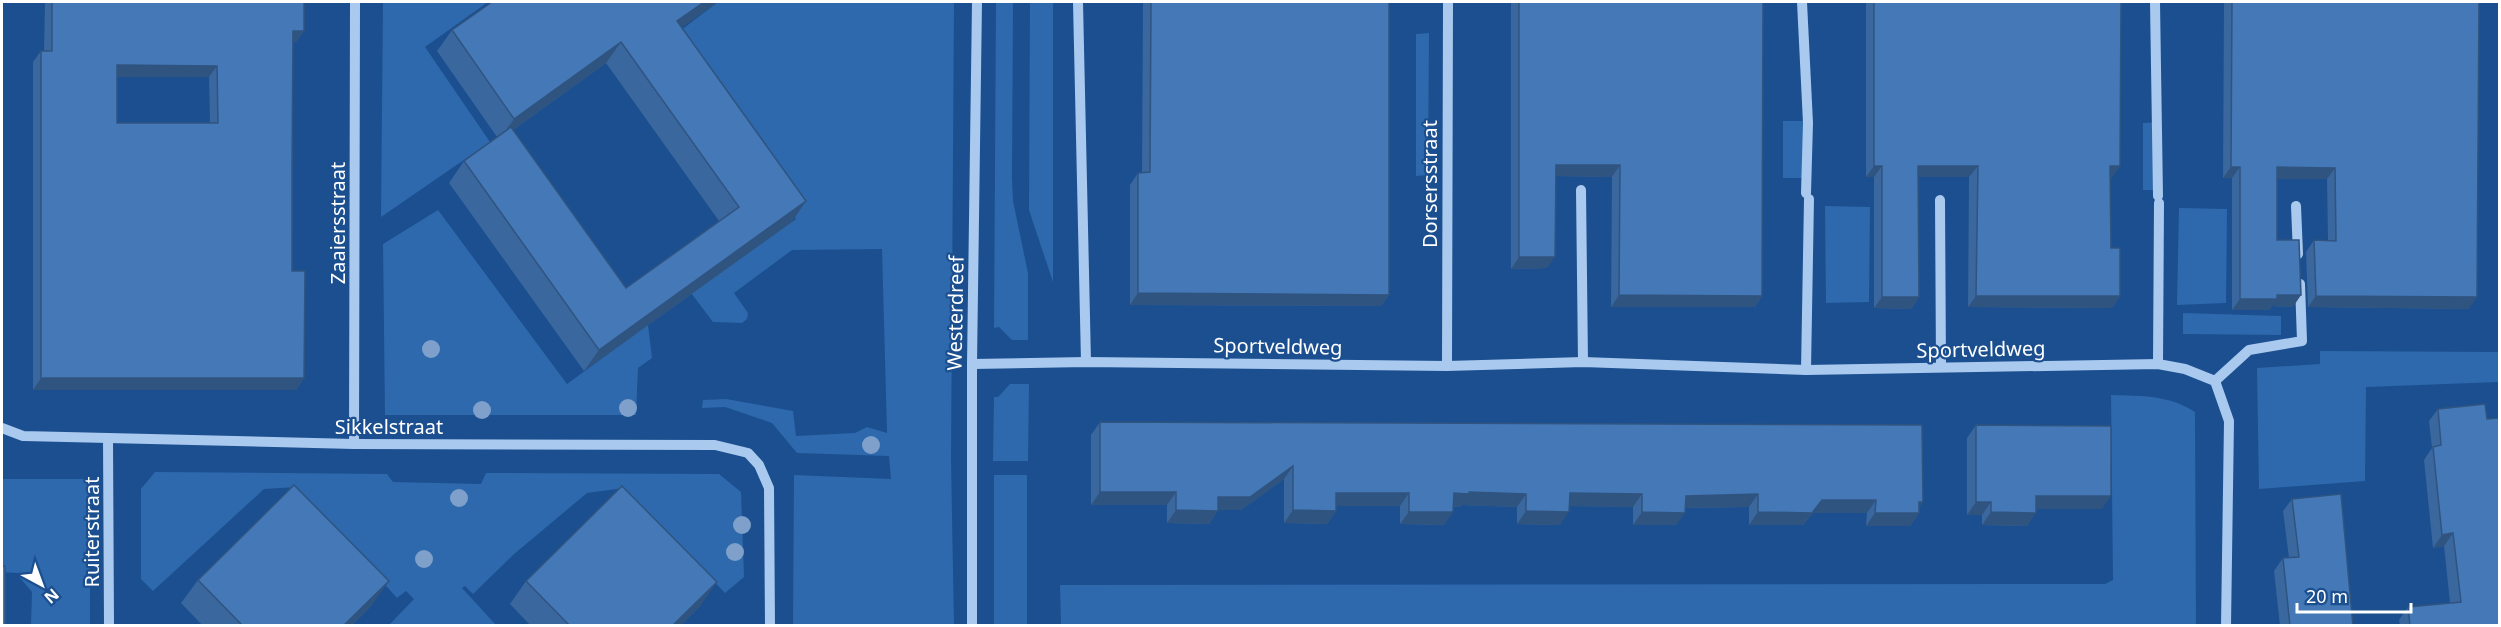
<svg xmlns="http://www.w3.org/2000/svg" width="2501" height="627" font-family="'Noto Sans',sans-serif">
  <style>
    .green { fill: #2e69ad }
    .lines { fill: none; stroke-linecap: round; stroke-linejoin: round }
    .minor { stroke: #a9c9ee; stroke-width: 10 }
    .tree { fill: #7ea0ca }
    .wall { fill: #3a679d; fill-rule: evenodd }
    .shaded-wall { fill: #305480 }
    .building { fill: #4478b7; stroke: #305480; stroke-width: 1.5; fill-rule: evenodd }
    .labels { text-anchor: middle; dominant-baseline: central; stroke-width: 4.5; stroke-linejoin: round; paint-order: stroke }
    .street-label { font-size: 20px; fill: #fff; stroke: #1b4f8f }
  </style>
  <rect width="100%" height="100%" fill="#1b4f8f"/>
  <g class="green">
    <path d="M383,2h105l-63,45 65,95 -109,75z"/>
    <path d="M718,2h236l-3,459 3,164h-161l1,-150 97,4 -2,-23 -92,-3 -25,-30 -47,-16 -23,1 1,-8 23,-1 67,12 3,25 59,-3 12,-6 20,6 -5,-184 -90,1 -58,43 14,20 -1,6 -5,4 -29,-1 -22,-29 105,-74 -128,-179z"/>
    <path d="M996,2h17l-1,176 1,23 15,72v67h-16l-13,-13 -5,1z"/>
    <path d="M1030,2h23v280l-24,-72z"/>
    <path d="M1429,33l-1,142 -12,1v-142z"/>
    <rect x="1783" y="121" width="21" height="57"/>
    <path d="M2161,122l1,68h-19v-67z"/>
    <path d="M1825,206l45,1 -1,95 -43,1z"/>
    <path d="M2179,208l48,1 -1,94 -49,2z"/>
    <path d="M438,210l129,174 81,-59 4,33 -14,10 -2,47h-251l-2,-171z"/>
    <path d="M2183,313l98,3v19l-98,-1z"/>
    <path d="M2320,351l179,1v30l-133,5 -1,94 -106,8 -2,-121 63,-4z"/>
    <path d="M1010,384h19l-1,77h-35l1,-64h4z"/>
    <path d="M2111,395c31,1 58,0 84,17l1,213h-1135l-1,-40 1045,-1 8,-4z"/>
    <path d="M155,472l232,2 6,8 88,2 5,-11 233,1 22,18 3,85 -19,16 -101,-105 -37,5 -74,62 -40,39 -8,-8 -3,2 34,37h-107l25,-26 -8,-8 -9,7 -100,-111 -33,2 -111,102 -12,-12v-90z"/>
    <rect x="994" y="475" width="33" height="150"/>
    <path d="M2,479h86l2,9v137h-59l1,-33 -16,-19 -14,-1z"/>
  </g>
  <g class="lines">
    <g class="minor">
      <path d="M1078,2l8,360"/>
      <path d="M1802,2l6,121 -2,70"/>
      <path d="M2155,2l3,194"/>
      <path d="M1581,190l2,172"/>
      <path d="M1940,200l1,167"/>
      <path d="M2296,206l2,48"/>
      <path d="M972,364l114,-2 361,4 136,-4 223,8 352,-6 27,5 30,12 14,40 -3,205"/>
      <path d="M2158,364l1,-161"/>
      <path d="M1447,366l1,-364"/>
      <path d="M1806,370l3,-171"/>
      <path d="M2215,381l34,-31 53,-9 -2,-57"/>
      <path d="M2,428l21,8 85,2 246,6 361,1 33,8 11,12 10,23 1,138"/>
      <path d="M108,438l1,188"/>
      <path d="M354,444l1,-442"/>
      <path d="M972,626v-262l5,-362"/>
    </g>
  </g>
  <g class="tree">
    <circle cx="431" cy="349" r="9"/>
    <circle cx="628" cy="408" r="9"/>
    <circle cx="482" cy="410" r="9"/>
    <circle cx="871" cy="445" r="9"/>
    <circle cx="459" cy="498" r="9"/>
    <circle cx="742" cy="525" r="9"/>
    <circle cx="735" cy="552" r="9"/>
    <circle cx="424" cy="559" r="9"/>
  </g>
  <g class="wall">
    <path d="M45,2h259v29l-8,11h-3l-1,229 12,107 -8,12h-263v-328l8,-11h3zM117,77h92l1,46h-93z"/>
    <path d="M1143,2h246v293l-8,11 -251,-1v-120l8,-12h4z"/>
    <path d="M1511,2h252l-1,294 -7,11h-144l1,-130 -56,-1 -9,92 -36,1z"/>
    <path d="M1866,2h255l-9,176h-2l1,70 9,48 -8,12 -144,-1 1,-130h-51l1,120 -8,12 -37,-1v-131h-8z"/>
    <path d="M2224,2h255l-10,307 -161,-2 -2,-55 8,-12h14l-1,-61h-50v61l16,67 -21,-1 -3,4h-37v-132h-9z"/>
    <path d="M682,28l110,194 -208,149 -135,-188 15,-22 33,-24 -60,-86 15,-21zM606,63l113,158 -93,67 -113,-158z"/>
    <path d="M2438,409l61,217h-99l-1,-6 9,-13 42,-4 -6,-57 -11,2 -9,-88 8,-12 -3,-27z"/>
    <path d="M1100,422l823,80 -4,5v6l-9,13h-44l1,-13h-54l-10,12h-54v-18l-64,1 -9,17h-43v-18l-64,-1 -9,19 -43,-1v-17l-55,-2 -2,2h-7l-9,18 -44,-1v-18h-64v5l-9,13 -43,-1v-44l-43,31h-23l-9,14 -42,-1v-18h-76v-70z"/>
    <path d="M1976,425l126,84h-66l-9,17 -45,-1v-10h-15v-77z"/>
    <path d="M2292,499l61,127h-73l-6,-55 9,-13h6l-6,-47z"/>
    <path d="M198,580l174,25 -21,21h-148l-22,-23z"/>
    <path d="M526,581l175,24 -21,21h-149l-21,-22z"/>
  </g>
  <g class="shaded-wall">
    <path d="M704,2h14l-56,40 15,-21z"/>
    <path d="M293,31h11l-8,11h-11z"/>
    <path d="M621,42l-15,21 -107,77 15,-21z"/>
    <path d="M117,65l100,1 -8,11h-100z"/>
    <path d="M1556,165h64l-8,12 -64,-1z"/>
    <path d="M1874,166h8l-8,11h-8z"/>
    <path d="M1918,166h60l-9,11h-59z"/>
    <path d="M2110,166h10l-8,12h-10z"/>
    <path d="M2231,167h9l-8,11h-9z"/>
    <path d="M2277,167l58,1 -8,11h-58z"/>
    <path d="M806,201l-14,21 -208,149 15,-21z"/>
    <path d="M1519,257h36l-8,11 -36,1z"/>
    <path d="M1138,293l251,2 -8,11 -251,-1z"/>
    <path d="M1619,295l143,1 -7,11h-144z"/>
    <path d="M2277,295h24l-8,12 -21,-1 -3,4h-37l8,-11z"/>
    <path d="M1976,296h144l-8,12 -144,-1z"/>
    <path d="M2316,296l161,1 -8,12 -161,-2z"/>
    <path d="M1882,297h37l-8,12 -37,-1z"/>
    <path d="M41,378h263l-8,12h-263z"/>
    <path d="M1293,466l-9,13 -43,31h-32l9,-13z"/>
    <path d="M1100,492h76l-9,13h-76z"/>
    <path d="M1469,492l57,2 -9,13 -55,-2 -2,2 -16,-1 10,-13z"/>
    <path d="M1336,493h73l-9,13h-73z"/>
    <path d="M1570,493l72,1 -9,13 -72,-1z"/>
    <path d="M1758,494l-9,13 -72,1 9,-12z"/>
    <path d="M2036,496h75l-9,13h-75z"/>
    <path d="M1822,500h54l-9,13h-54l-10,12h-54l9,-13z"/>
    <path d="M1919,502h4l-8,11h4l-9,13h-44l9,-13z"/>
    <path d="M1976,502h15l-9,13h-15z"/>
    <path d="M1176,510l42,1 -9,13 -42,-1z"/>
    <path d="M1293,510l43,1 -9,13 -43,-1z"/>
    <path d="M1526,511l43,1 -9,13 -43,-1z"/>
    <path d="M1409,512h44l-9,13 -44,-1z"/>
    <path d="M1642,512l43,1 -9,12h-43z"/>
    <path d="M1991,512l45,1 -9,13 -45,-1z"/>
    <path d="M2453,533l-9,13 -11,2 9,-13z"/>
    <path d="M389,581l-17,24 -21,21h-8z"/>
    <path d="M717,582l-16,23 -21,21h-8z"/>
  </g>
  <g class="building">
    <path d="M52,2h252v29h-11l-1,142v98h13l-1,107h-263v-327h11zM117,65l100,1 1,57h-101z"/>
    <path d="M492,2h212l-27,19 129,180 -207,149 -135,-189 47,-34 115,161 113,-81 -118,-165 -107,77 -62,-89z"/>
    <path d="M1151,2h238v293l-251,-2v-120l12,-1z"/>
    <path d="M1519,2h244l-1,294 -143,-1 1,-130h-64l-1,92h-36z"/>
    <path d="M1874,2h247l-1,164h-10l1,82h9v48h-144l2,-130h-60l1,131h-37v-131h-8z"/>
    <path d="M2232,2h247l-2,295 -161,-1 -2,-56 22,1 -1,-73 -58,-1v73h22l2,55h-24v4h-37v-132h-9z"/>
    <path d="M2485,404l2,15 12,-1v208h-89l-2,-19 53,-5 -8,-69 -11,2 -9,-88 8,-2 -3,-36z"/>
    <path d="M1100,422l822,3 1,77h-4v11h-44l1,-13h-54l-10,13 -54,-1v-18l-72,2 -1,17 -43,-1v-18l-72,-1 -1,19 -43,-1v-17l-57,-2v2l-15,-1 -1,19h-44v-19h-73v18l-43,-1v-44l-43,31h-32v14l-42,-1v-18h-76z"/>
    <path d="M1976,425l135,1v70h-75v17l-45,-1v-10h-15z"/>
    <path d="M294,485l95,96 -46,45h-100l-45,-46z"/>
    <path d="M622,486l95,96 -45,44h-102l-44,-45z"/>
    <path d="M2341,494l12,132h-63l-7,-68 16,-1 -7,-58z"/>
    <rect x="2" y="566" width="3" height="59"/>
  </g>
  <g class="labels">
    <g class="street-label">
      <text transform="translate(1429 184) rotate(-90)">Dorsersstraat</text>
      <text transform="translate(337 223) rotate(-90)">Zaaiersstraat</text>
      <text transform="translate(955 313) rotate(-89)">Westerdreef</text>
      <text transform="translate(1278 346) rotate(1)">Sportveldweg</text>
      <text transform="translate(1981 349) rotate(-1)">Sportveldweg</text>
      <text x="389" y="426">Sikkelstraat</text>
      <text transform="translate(91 532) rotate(-90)">Ruiterstraat</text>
    </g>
  </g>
  <rect width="2501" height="627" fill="none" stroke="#ffffff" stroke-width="6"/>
  <g transform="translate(42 585) rotate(139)" stroke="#1b4f8f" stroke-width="4.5" paint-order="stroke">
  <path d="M0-4.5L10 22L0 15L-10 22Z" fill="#ffffff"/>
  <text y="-9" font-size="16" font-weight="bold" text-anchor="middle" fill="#ffffff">N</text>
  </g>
  <path d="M2297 603v9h114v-9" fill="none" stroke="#ffffff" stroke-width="3"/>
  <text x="2306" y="603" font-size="18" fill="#ffffff" stroke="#1b4f8f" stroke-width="4.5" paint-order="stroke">20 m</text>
</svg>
